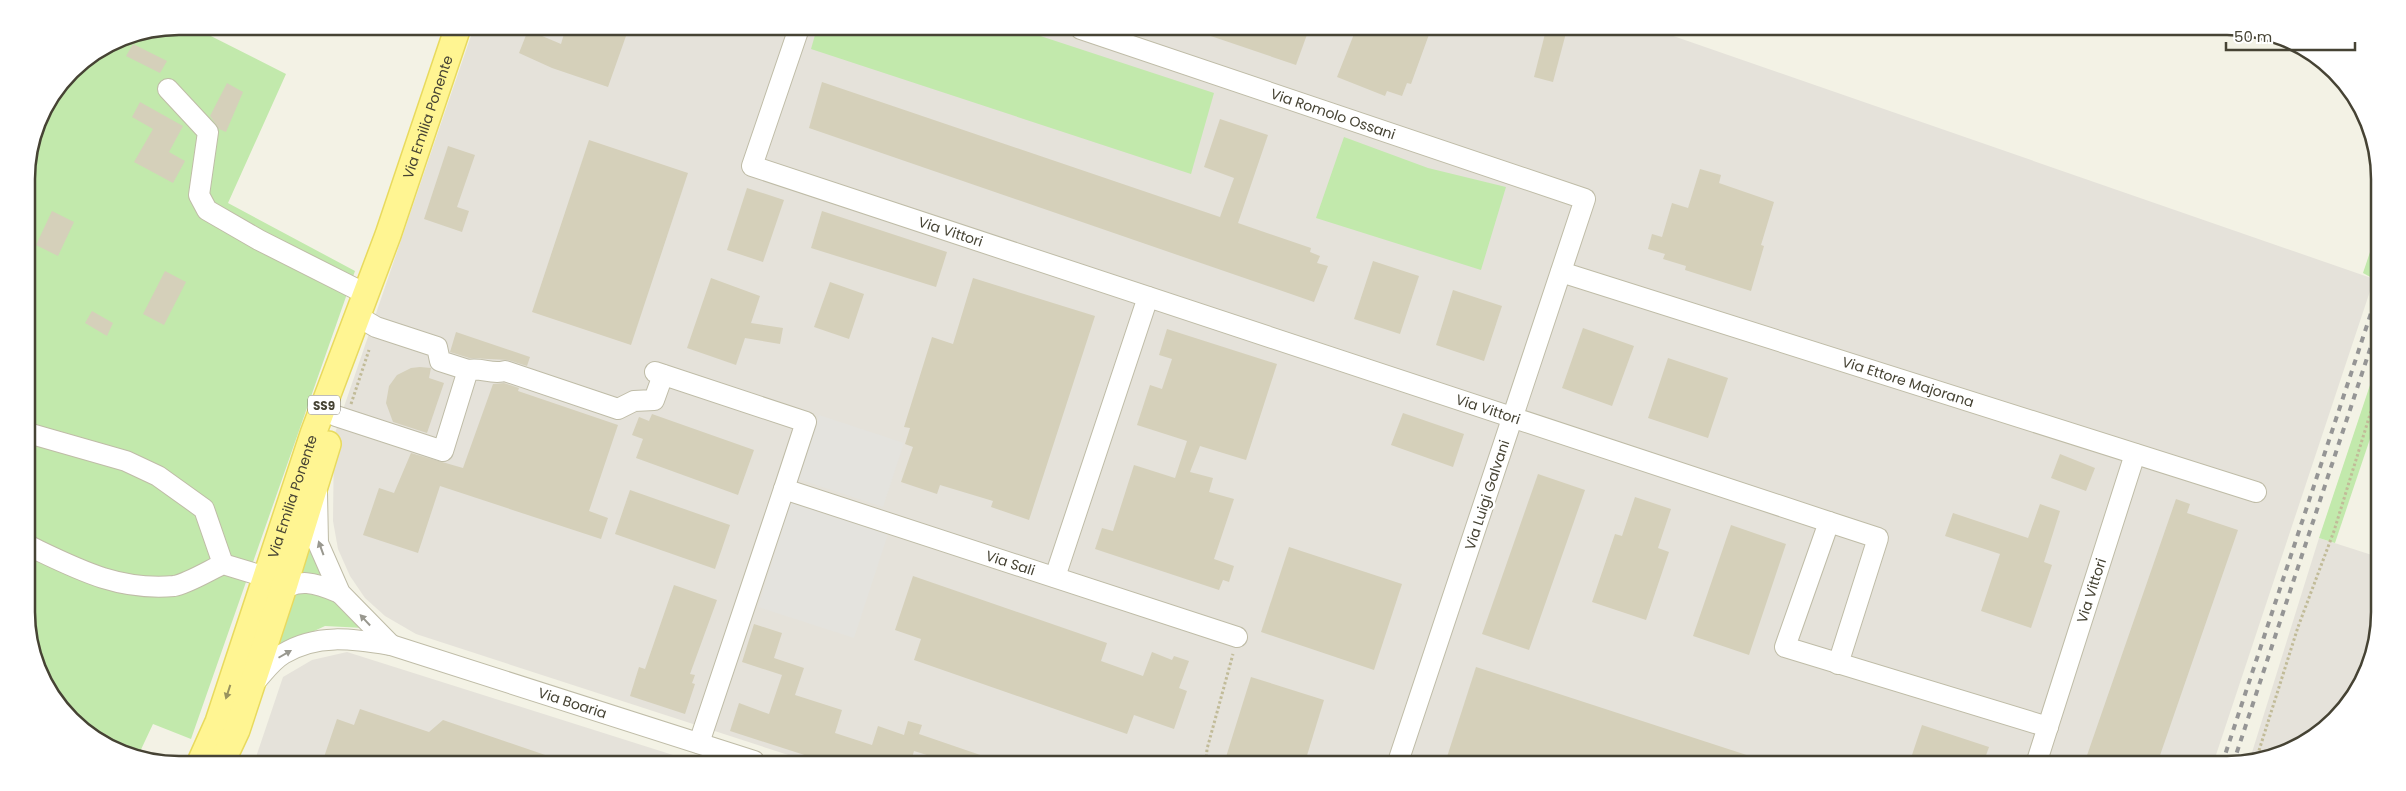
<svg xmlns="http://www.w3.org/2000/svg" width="2406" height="791" font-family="Poppins,sans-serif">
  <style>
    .industrial { fill: #e5e2da }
    .green { fill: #c2e9ac }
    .parking { fill: #e4e3de }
    .building { fill: #d5d0ba }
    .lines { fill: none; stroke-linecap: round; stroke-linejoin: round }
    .minor-casing { stroke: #bfbca7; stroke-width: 22 }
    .major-casing { stroke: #e8da5e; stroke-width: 28 }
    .path { stroke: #c1bb98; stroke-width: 3; stroke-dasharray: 2.5 2.5; stroke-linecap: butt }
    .minor { stroke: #fff; stroke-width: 20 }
    .major { stroke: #fff592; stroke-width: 25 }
    .rail { stroke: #959595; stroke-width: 4; stroke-dasharray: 6 6; stroke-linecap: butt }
    .oneway { fill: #99988f }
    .oneway2 { fill: #99935e }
    .labels { text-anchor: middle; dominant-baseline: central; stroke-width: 5; stroke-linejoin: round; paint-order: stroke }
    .shield { fill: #fff; stroke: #7e7b71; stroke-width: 1 }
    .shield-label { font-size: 12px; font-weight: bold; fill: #464334 }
    .street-label { font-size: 14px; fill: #464334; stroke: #fff }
    .rim { fill: none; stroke: #464334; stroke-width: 2.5 }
  </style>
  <rect width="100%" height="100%" fill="#f3f2e5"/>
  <g class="industrial">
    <path d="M474,27l1182,3 718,249 -161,485 -1406,-3 -391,-127 -31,-18 -20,-18 -15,-22 -12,-27 -5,-28 1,-85z"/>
    <path d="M2319,538l56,18 -1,96 -20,45 -34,36 -35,20 -36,9z"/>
    <path d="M347,652l345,109 -437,-1 28,-83 29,-17z"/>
  </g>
  <g class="green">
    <path d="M179,26h12l95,48 -58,129 127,68 -164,468 -38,-15 -16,34 -43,-19 -30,-26 -35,-72 -2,-472 11,-49 33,-49 50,-33z"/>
    <path d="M817,28h199l198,65 -23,81 -380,-125z"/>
    <path d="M1344,137l84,31 78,19 -25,83 -165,-52z"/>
    <path d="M2376,234v39l-2,6 -11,-6z"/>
    <path d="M2376,367v54l-41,122 -16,-5z"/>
    <path d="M309,530l17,47 -29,-5z"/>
    <path d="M311,588l12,5 41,35 -39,-2 -54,25 19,-57z"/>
  </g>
  <g class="parking">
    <path d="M819,415l85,28 -21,64 -85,-28z"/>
    <path d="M791,502l97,32 -34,104 -96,-31z"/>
  </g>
  <g class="building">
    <path d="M566,27h35l25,9 -18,51 -56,-19 -33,-15 9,-23 33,14z"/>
    <path d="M1196,29h113l-13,36 -100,-34z"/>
    <path d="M1356,29h75l-20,55 -4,-1 -5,13 -15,-5 -2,5 -48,-19z"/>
    <path d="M1546,30l20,3 -13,49 -19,-5z"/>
    <path d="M133,44l34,17 -7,12 -34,-17z"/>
    <path d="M822,82l398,135 14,-39 -30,-11 16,-48 48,16 -30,88 73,25 -1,4 10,4 -3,7 11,3 -14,36 -505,-174z"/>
    <path d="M227,83l16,9 -17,40 -7,-3 -9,-13z"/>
    <path d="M140,102l43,24 -14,26 16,9 -12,22 -39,-21 19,-33 -21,-12z"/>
    <path d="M589,140l99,33 -57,172 -99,-33z"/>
    <path d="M448,146l27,9 -18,52 12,4 -7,21 -38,-13z"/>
    <path d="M1700,169l21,6 -2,8 55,19 -13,43 3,1 -13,45 -66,-21 1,-4 -23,-7 2,-5 -17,-5 4,-15 10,3 10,-34 16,5z"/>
    <path d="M747,188l37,12 -21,62 -36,-12z"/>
    <path d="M52,211l22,11 -16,34 -22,-11z"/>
    <path d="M822,211l125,41 -11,35 -125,-39z"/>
    <path d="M1373,261l46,15 -19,58 -46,-15z"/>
    <path d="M165,271l21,11 -22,43 -21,-11z"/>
    <path d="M711,278l49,18 -9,27 32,5 -3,16 -35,-6 -9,27 -49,-17z"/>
    <path d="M973,278l122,38 -66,204 -38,-13 2,-6 -53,-16 -3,9 -36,-12 12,-35 -8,-3 5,-16 -6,-1 28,-90 21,7z"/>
    <path d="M830,282l34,12 -15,45 -35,-12z"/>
    <path d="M1453,290l49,16 -18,55 -48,-16z"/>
    <path d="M92,311l21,12 -6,13 -22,-13z"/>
    <path d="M1583,328l51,18 -22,60 -50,-18z"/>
    <path d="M1167,329l110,35 -31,96 -46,-14 -10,26 23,6 -4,14 25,7 -20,60 20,7 -5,16 -6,-2 -4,10 -124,-41 7,-21 11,3 21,-66 41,13 12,-37 -50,-16 13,-40 12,4 10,-30 -13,-4z"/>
    <path d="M456,332l74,25 -3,9 -19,-6 -39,-2 -19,-6z"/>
    <path d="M1668,358l60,20 -20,60 -60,-20z"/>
    <path d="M420,367l11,1 -2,10 15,5 -17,50 -34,-11 -7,-19 3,-17 8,-11 14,-7z"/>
    <path d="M504,383l15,5 -1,3 100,34 -29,86 19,7 -7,21 -161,-53 -22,67 -55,-18 16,-47 15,5 17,-40 52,15 30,-84z"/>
    <path d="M1403,413l61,21 -11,33 -62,-22z"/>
    <path d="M652,414l102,36 -16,45 -102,-37 7,-19 -11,-4 7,-18 10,4z"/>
    <path d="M2060,454l35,14 -9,23 -35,-13z"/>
    <path d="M1538,474l47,16 -56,160 -47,-16z"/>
    <path d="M630,490l100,35 -15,44 -100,-35z"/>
    <path d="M1635,497l36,12 -13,39 11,4 -23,68 -54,-18 23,-68 7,2z"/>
    <path d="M2176,499l14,5 -3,9 51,17 -81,234h-73z"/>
    <path d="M2040,504l20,7 -16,51 8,3 -21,63 -50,-17 19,-57 -55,-18 8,-23 75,25z"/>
    <path d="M1731,525l55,19 -37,111 -56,-19z"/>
    <path d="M1289,547l113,37 -28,86 -113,-38z"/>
    <path d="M913,576l194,67 -6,18 42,15 9,-24 20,8 2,-4 15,5 -10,27 8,3 -13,38 -40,-14 -7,19 -213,-74 7,-21 -26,-9z"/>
    <path d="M674,585l43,15 -27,74 5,1 -3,8 3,1 -10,30 -55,-18 9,-29 6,2z"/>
    <path d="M754,624l28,9 -8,25 30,10 -9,27 47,15 -7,23 37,12 6,-19 26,9 4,-14 14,4 -3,9 73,25 -1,2h-45l-32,-10 -3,10h-88l-93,-30 9,-28 30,11 13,-39 -40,-13z"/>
    <path d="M1476,667l286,93 -1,3h-316z"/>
    <path d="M1251,677l73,23 -19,62h-62l-17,-5z"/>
    <path d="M360,709l69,23 14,-12 111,38 -1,2h-230l14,-41 17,6z"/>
    <path d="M1922,725l67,22 -6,17h-74z"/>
  </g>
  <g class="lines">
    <defs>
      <g id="minor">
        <path id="s1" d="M799,28l-47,138 1077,356 -44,125 263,80"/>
        <path id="s2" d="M1081,29l504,170 -187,563"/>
        <path d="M168,89l40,43 -9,63 8,15 52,30 107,54"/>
        <path id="s3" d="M1561,272l695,220"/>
        <path d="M364,320l12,7 61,20 3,14 28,9"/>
        <path d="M655,372l151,50 -22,67"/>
        <path d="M336,416l107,35 25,-81c14,-3 23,5 37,1l113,38 16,-8 20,-1 9,-25"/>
        <path d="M28,433l98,28 32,15 46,33 19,55"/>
        <path d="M317,493l1,50 22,50 51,52"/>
        <path d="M1829,522l49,16 -40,126"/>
        <path d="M29,546c48,23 89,45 145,40 13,-2 36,-16 49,-22l43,13"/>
        <path d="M1055,577l93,-280"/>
        <path d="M275,595c22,-19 41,-12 65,-2"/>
        <path id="s4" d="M253,684c9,-9 18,-23 30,-30 34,-21 70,-15 108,-9l363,116"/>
        <path id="s5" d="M699,743l85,-254 453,148"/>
        <path id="s6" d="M2036,764l99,-310"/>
      </g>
      <g id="major">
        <path id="s7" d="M201,760l17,-38 95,-288 75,-199 70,-208"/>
        <path d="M223,760l14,-30 47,-143 44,-143"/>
      </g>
    </defs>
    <use href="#minor" class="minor-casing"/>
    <use href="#major" class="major-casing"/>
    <g class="path">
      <path d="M351,404l18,-54"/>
      <path d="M2256,760l42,-133 36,-96 42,-136"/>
      <path d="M1206,762l1,-13 26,-95"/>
    </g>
    <use href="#minor" class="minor"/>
    <use href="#major" class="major"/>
    <g class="rail">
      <path d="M2222,764l154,-466"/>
      <path d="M2233,764l143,-433"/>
    </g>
  </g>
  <defs><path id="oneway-solid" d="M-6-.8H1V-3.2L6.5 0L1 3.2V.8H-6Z" transform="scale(1.25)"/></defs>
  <g class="oneway">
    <use href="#oneway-solid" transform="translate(321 548) rotate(-110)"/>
    <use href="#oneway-solid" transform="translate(365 620) rotate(-133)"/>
    <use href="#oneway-solid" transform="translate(285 654) rotate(-30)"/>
  </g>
  <use class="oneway2" href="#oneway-solid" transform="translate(228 692) rotate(108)"/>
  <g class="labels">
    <rect class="shield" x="308" y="395.5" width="32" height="19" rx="4"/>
    <g class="shield-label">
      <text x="324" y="405">SS9</text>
    </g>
    <g class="street-label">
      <text stroke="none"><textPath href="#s2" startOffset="266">Via Romolo Ossani</textPath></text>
      <text stroke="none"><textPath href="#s7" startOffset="682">Via Emilia Ponente</textPath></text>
      <text stroke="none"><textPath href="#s1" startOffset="355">Via Vittori</textPath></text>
      <text stroke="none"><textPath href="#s3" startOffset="364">Via Ettore Majorana</textPath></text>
      <text stroke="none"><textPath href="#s1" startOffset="921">Via Vittori</textPath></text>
      <text transform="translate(1487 495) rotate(-72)">Via Luigi Galvani</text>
      <text stroke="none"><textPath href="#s7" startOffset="279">Via Emilia Ponente</textPath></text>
      <text stroke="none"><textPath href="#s5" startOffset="506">Via Sali</textPath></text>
      <text stroke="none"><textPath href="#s6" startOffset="182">Via Vittori</textPath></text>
      <text stroke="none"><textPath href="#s4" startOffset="344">Via Boaria</textPath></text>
    </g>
  </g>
  <path d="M0 0H2406V791H0ZM179 35H2227A144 144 0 0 1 2371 179V612A144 144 0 0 1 2227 756H179A144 144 0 0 1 35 612V179A144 144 0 0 1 179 35Z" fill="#fff" fill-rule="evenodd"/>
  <path class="rim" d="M179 35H2227A144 144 0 0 1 2371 179V612A144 144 0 0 1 2227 756H179A144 144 0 0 1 35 612V179A144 144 0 0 1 179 35Z"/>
  <path d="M2226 42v8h129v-8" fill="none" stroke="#464334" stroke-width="2.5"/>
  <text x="2234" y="42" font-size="15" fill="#464334" stroke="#ffffff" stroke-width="4" paint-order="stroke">50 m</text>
</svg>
